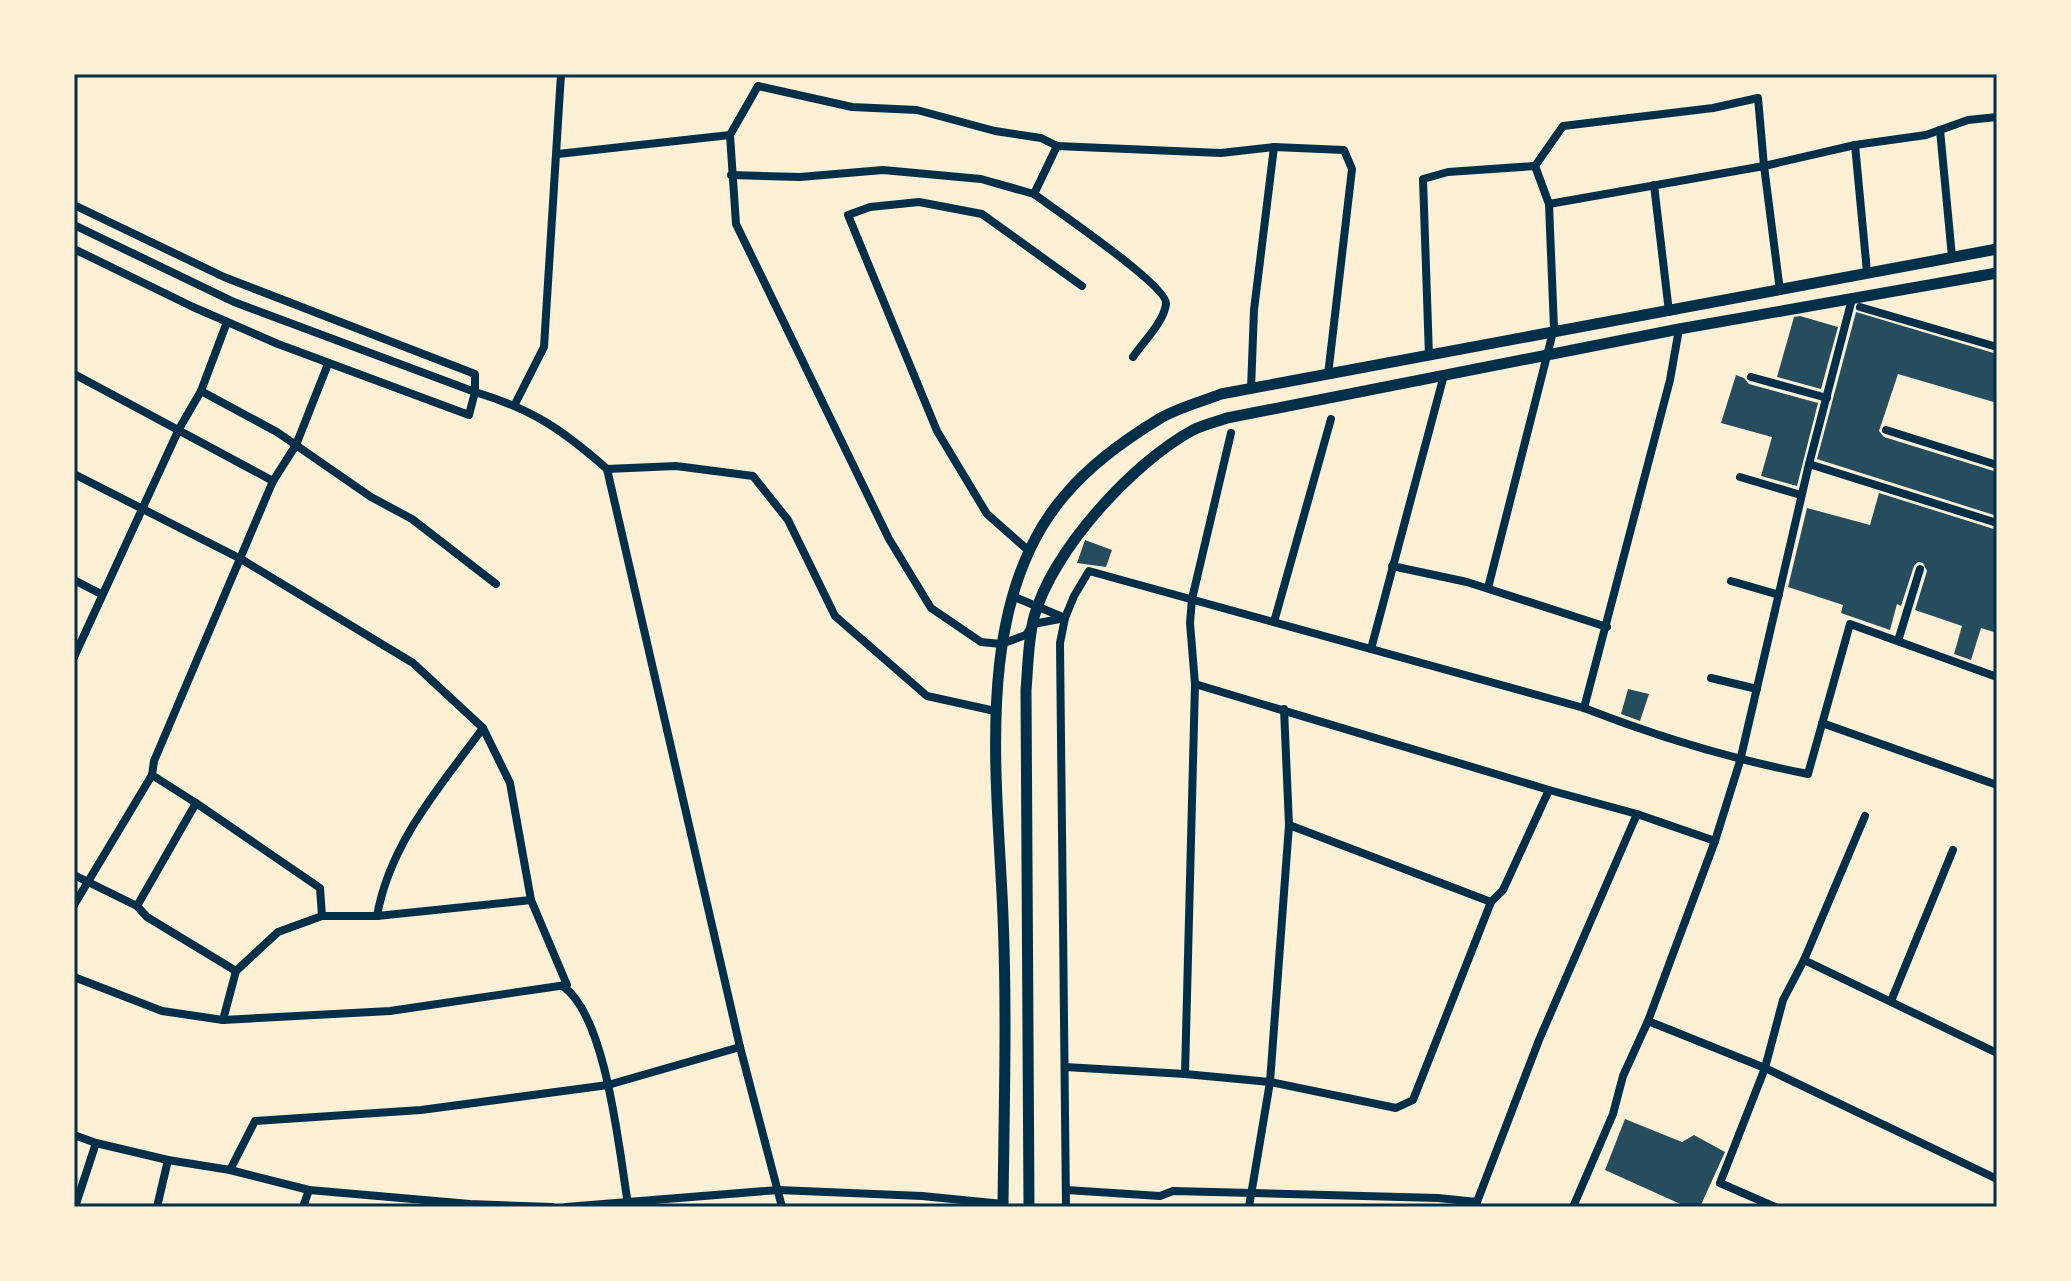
<svg xmlns="http://www.w3.org/2000/svg" width="2071" height="1281" font-family="Inter,sans-serif">
  <style>
    .building { fill: #264d5e }
    .lines { fill: none; stroke-linecap: round; stroke-linejoin: round }
    .minor { stroke: #003049; stroke-width: 8 }
    .tertiary { stroke: #003049; stroke-width: 11 }
    .neatline { fill: none; stroke: #003049; stroke-width: 3 }
  </style>
  <rect width="100%" height="100%" fill="#fdf0d5"/>
  <g class="building">
    <path d="M1856,312l141,42v49l-99,-29 -19,57 5,6 113,35v44l-180,-57z"/>
    <path d="M1800,316l38,11 -17,62 -44,-12 17,-60z"/>
    <path d="M1736,375l8,3 5,6 69,19 -21,83 -36,-10 11,-39 -51,-14z"/>
    <path d="M1879,493l118,37v103l-16,-5 -10,32 -17,-6 8,-28 -47,-16 12,-39 -4,-8 -5,-1 -4,4 -13,40 -4,-2 -7,26 -49,-17 2,-8 -55,-18 19,-79 63,17z"/>
    <path d="M1085,540l27,10 -6,17 -29,-4z"/>
    <path d="M1628,689l21,5 -9,27 -19,-7z"/>
    <path d="M1625,1119l57,23 12,-7 31,17 -25,55h-13l-82,-37z"/>
  </g>
  <g class="lines">
    <g class="minor">
      <path d="M1940,130l12,127"/>
      <path d="M1855,145l12,127"/>
      <path d="M1057,146l-23,48c19,14 135,93 132,110 -2,18 -23,38 -33,53"/>
      <path d="M1274,147l-53,6 -164,-7 -16,-8 -46,-7 -78,-21 -65,-3 -94,-21 -28,49 6,89 153,315 42,69 50,34 20,2 25,-9 7,-11 32,-6 9,-22 15,-25 495,137c74,29 147,51 224,66l42,-150 147,53"/>
      <path d="M558,154l172,-19"/>
      <path d="M1535,166l28,-40 150,-18 45,-10 6,68 91,-21 71,-10 42,-15 29,-3"/>
      <path d="M731,175l69,2 83,-7 98,9 53,15"/>
      <path d="M1654,185l15,127"/>
      <path d="M1549,204l215,-38 16,125"/>
      <path d="M74,205l150,72 251,97v18l-6,23 -191,-71 -85,-37 -119,-58"/>
      <path d="M74,225l160,77 241,90c57,17 88,38 132,77l133,578 42,160"/>
      <path d="M1860,307l137,40"/>
      <path d="M1429,356l-6,-177 25,-7 87,-6"/>
      <path d="M74,374l199,107"/>
      <path d="M1751,377l76,21"/>
      <path d="M1251,389l3,-79 20,-163 70,3 8,19 -24,206"/>
      <path d="M201,391l76,41 94,65 41,22 84,65"/>
      <path d="M515,404l29,-57 17,-273"/>
      <path d="M1886,430l111,35"/>
      <path d="M1809,464l188,59"/>
      <path d="M607,469l69,-3 77,10 35,44 47,96 92,80 68,15"/>
      <path d="M74,474l167,85 172,104 70,65 27,55 21,117 36,85 -3,2c43,32 55,164 64,217"/>
      <path d="M1740,477l61,18"/>
      <path d="M1029,551l-42,-37 -50,-83 -89,-216 22,-8 49,-5 63,12 100,72"/>
      <path d="M1392,566l75,16 140,45"/>
      <path d="M74,580l27,14"/>
      <path d="M1731,581l48,14"/>
      <path d="M1488,588l66,-260 -5,-124 -14,-38"/>
      <path d="M1012,596l53,22 -5,25 6,564"/>
      <path d="M1274,622l57,-203"/>
      <path d="M1898,641l22,-72"/>
      <path d="M1371,649l73,-274"/>
      <path d="M74,657l105,-228 22,-38 26,-69"/>
      <path d="M1711,678l46,11"/>
      <path d="M1195,684l354,106 88,24 78,27"/>
      <path d="M1584,708l86,-328 9,-51"/>
      <path d="M1822,723l175,62"/>
      <path d="M196,803l124,85 2,28"/>
      <path d="M1289,825l202,77"/>
      <path d="M74,875l63,31 10,11 89,54"/>
      <path d="M74,905l78,-130 2,-14 119,-280 23,-36 32,-81"/>
      <path d="M137,906l59,-103 -44,-28"/>
      <path d="M377,916c13,-74 63,-129 106,-188"/>
      <path d="M1804,960l61,-144"/>
      <path d="M74,977l88,34 61,9 167,-9 176,-26"/>
      <path d="M1891,1001l62,-151"/>
      <path d="M223,1020l13,-49 42,-39 44,-16h55l154,-16"/>
      <path d="M1648,1021l117,47 232,111"/>
      <path d="M1065,1067l120,7 85,8 126,26 17,-8 78,-198 12,-12 46,-100"/>
      <path d="M1185,1074l10,-390 -5,-61 2,-24 39,-166"/>
      <path d="M74,1135l22,8 72,17 62,10 79,20 161,14 82,3"/>
      <path d="M230,1170l25,-49 166,-11 187,-25 132,-38"/>
      <path d="M1066,1190l94,6 13,-5 265,7 39,4"/>
      <path d="M75,1207l21,-64"/>
      <path d="M157,1207l11,-47"/>
      <path d="M303,1207l6,-17"/>
      <path d="M566,1207l212,-17 144,6 81,8"/>
      <path d="M1249,1207l21,-125 19,-257 -5,-116"/>
      <path d="M1475,1207l64,-167 98,-226"/>
      <path d="M1573,1207l40,-93 10,-38 25,-55 67,-180 25,-80 69,-297 43,-165"/>
      <path d="M1775,1207l-55,-24 45,-115 18,-68 21,-40 193,93"/>
    </g>
    <g class="tertiary">
      <path d="M1003,1207c1,-97 4,-194 0,-291 -5,-133 -32,-313 62,-421 25,-30 61,-56 94,-76 18,-11 42,-17 62,-25l776,-145"/>
      <path d="M1029,1207l-3,-517c2,-23 2,-50 8,-73 19,-67 98,-154 159,-187 10,-5 23,-8 34,-12l452,-89 318,-56"/>
    </g>
  </g>
  <rect width="2071" height="1281" fill="none" stroke="#fdf0d5" stroke-width="152"/>
  <rect x="76" y="76" width="1919" height="1129" class="neatline"/>
</svg>
